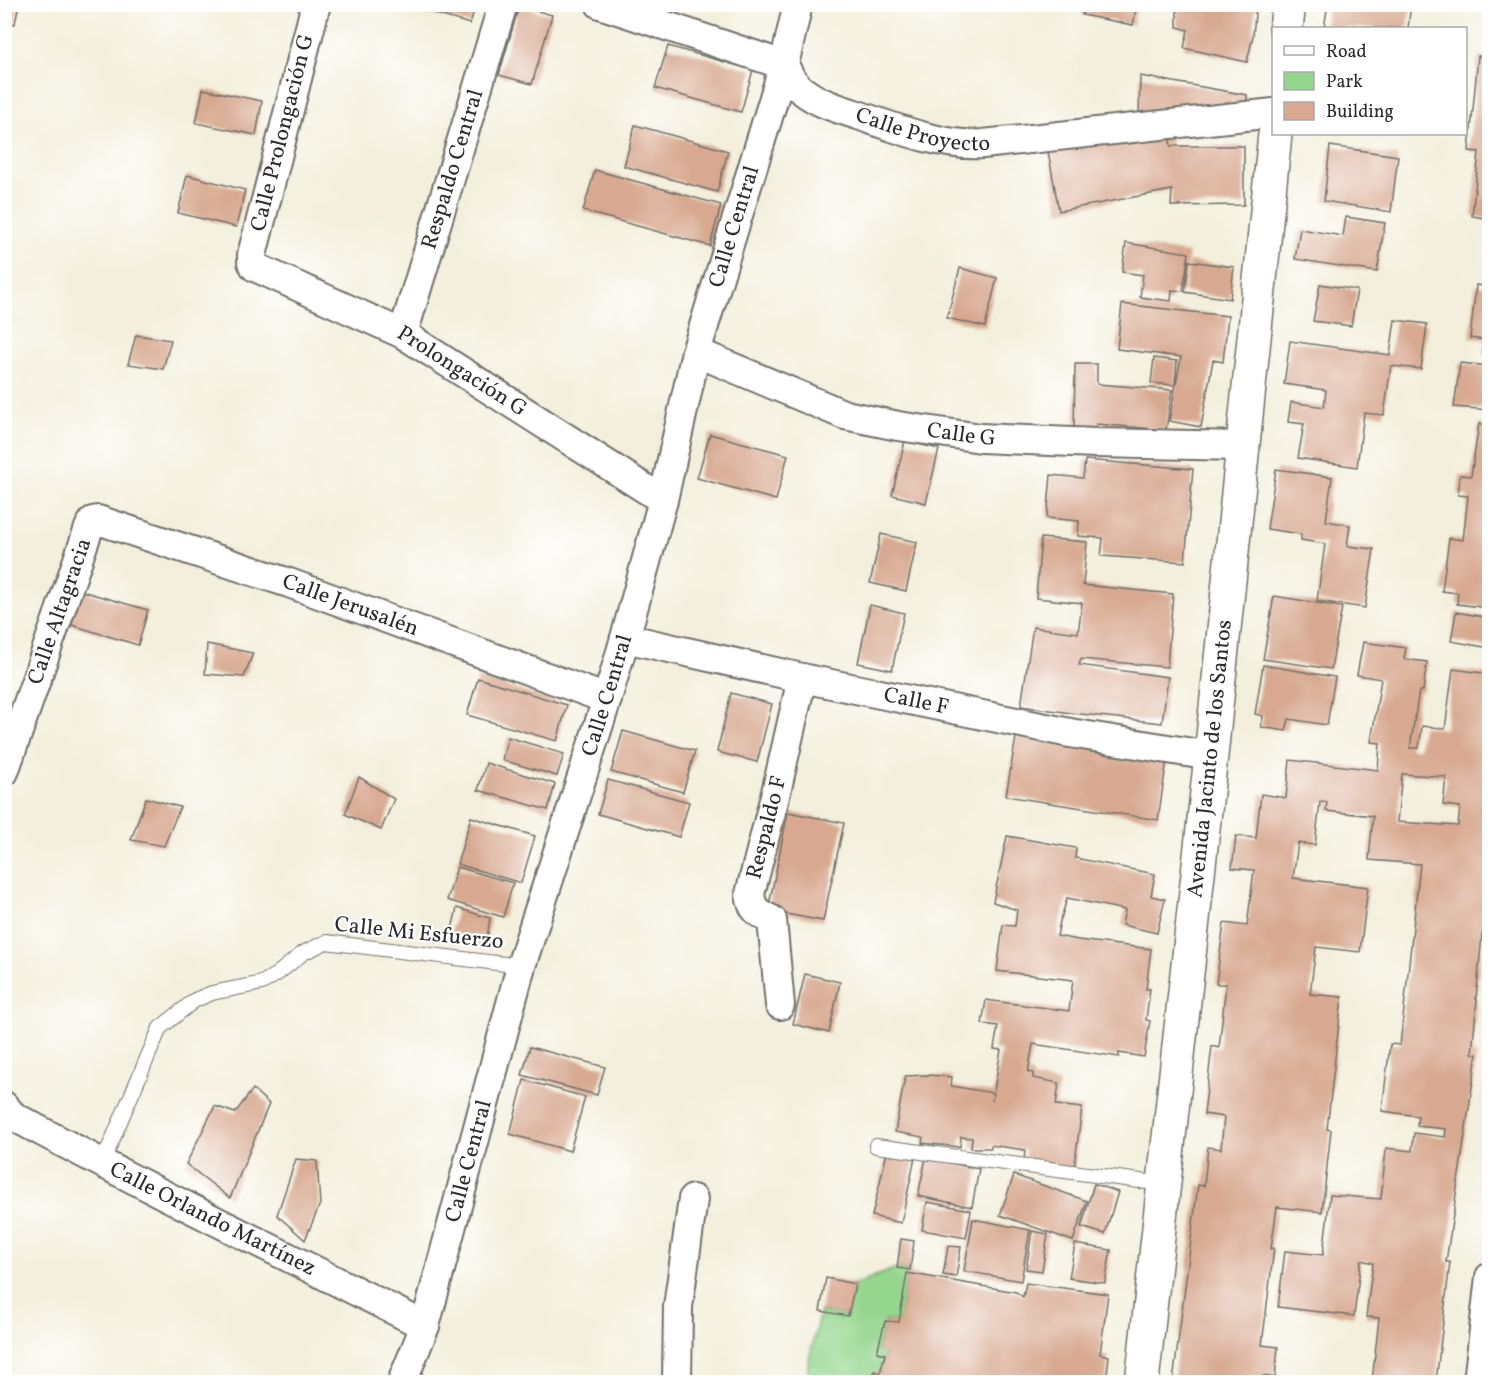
<svg xmlns="http://www.w3.org/2000/svg" width="1494" height="1387" font-family="Vollkorn,serif">
  <style>
    .green { fill: #94d68e; stroke: #60805c; stroke-width: 1.5 }
    .building { fill: #d8a990; fill-rule: evenodd }
    .lines { fill: none; stroke-linecap: round; stroke-linejoin: round }
    .lane-casing { stroke: #717069; stroke-width: 16 }
    .street-casing { stroke: #717069; stroke-width: 32 }
    .secondary-casing { stroke: #717069; stroke-width: 36 }
    .lane { stroke: #fff; stroke-width: 14 }
    .street { stroke: #fff; stroke-width: 28 }
    .secondary { stroke: #fff; stroke-width: 33 }
    .labels { text-anchor: middle; dominant-baseline: central; stroke-width: 4.5; stroke-linejoin: round; paint-order: stroke }
    .street-label { font-size: 22px; fill: #2b2b2b; stroke: #fff }
  </style>
  <rect width="100%" height="100%" fill="#fff"/>
  <filter id="ink" filterUnits="userSpaceOnUse"><feTurbulence type="fractalNoise" baseFrequency=".0167" numOctaves="2"/><feDisplacementMap in="SourceGraphic" scale="12" xChannelSelector="R" yChannelSelector="G"/><feConvolveMatrix kernelMatrix="1 2 1 2 8 2 1 2 1" color-interpolation-filters="sRGB"/></filter>
  <filter id="wash" filterUnits="userSpaceOnUse"><feTurbulence type="fractalNoise" baseFrequency=".008" numOctaves="4" result="noise"/><feDisplacementMap in="SourceGraphic" scale="24" xChannelSelector="R" yChannelSelector="G"/><feGaussianBlur stdDeviation="1.35" result="paint"/><feColorMatrix in="noise" values="0 0 0 0 0 0 0 0 0 0 0 0 0 0 0 0 0 1.4 0 .05"/><feComposite in="paint" operator="in"/></filter>
  <g filter="url(#wash)">
    <rect width="100%" height="100%" fill="#f3efdc"/>
    <path class="green" d="M897,1268l13,2 -3,4 -8,48 -14,-1 -8,30 8,3 -5,19 -6,-1 -1,10h-65v-18l12,-53 27,5 8,-32z"/>
    <g id="blocks">
      <g class="building">
        <path d="M4,4h15l-4,20 -11,-2z"/>
        <path d="M416,4h60l-6,20 -55,-16z"/>
        <path d="M1084,4h53l-4,21 -51,-10z"/>
        <path d="M1177,4h79l-3,32 -6,26 -63,-14 4,-18 -11,-3z"/>
        <path d="M1328,4h83l-3,24h-84z"/>
        <path d="M519,6l33,9 -20,69 -33,-9z"/>
        <path d="M668,46l85,24 -12,42 -86,-24z"/>
        <path d="M1478,56l12,1v162l-18,-3 7,-64 -10,-1z"/>
        <path d="M1140,76l107,19v11l-108,13z"/>
        <path d="M203,89l59,12 -6,34 -60,-12z"/>
        <path d="M635,125l93,26 -11,41 -93,-26z"/>
        <path d="M1169,134l2,12h73v59l-73,1 1,-16 -113,21 -12,-65z"/>
        <path d="M1330,146l68,10 -7,56 -67,-11z"/>
        <path d="M595,170l126,35 -11,41 -127,-35z"/>
        <path d="M187,175l58,15 -9,37 -58,-14z"/>
        <path d="M1346,217l39,6 -8,49 -82,-13 5,-30 43,7z"/>
        <path d="M1126,243l63,10 -6,38 -11,-1 -1,11 -31,-4 3,-22 -21,-3z"/>
        <path d="M1189,261l45,6 -4,32 -45,-7z"/>
        <path d="M960,268l37,10 -12,49 -38,-9z"/>
        <path d="M1320,284l37,6 -6,36 -38,-5z"/>
        <path d="M1476,285l14,2v65h-7l2,-12 -15,-2z"/>
        <path d="M1122,304l106,12 -5,46 -10,-2 -12,67 -32,-6 12,-64 -64,-8z"/>
        <path d="M1395,320l32,4 -6,45 -30,-3 -7,49 -20,-2 -7,54 -59,-9 6,-34 -16,-2 3,-20 33,5 2,-17 -42,-6 6,-43 100,14z"/>
        <path d="M136,335l35,5 -8,29 -35,-5z"/>
        <path d="M1154,358l23,3 -2,24 -24,-2z"/>
        <path d="M1460,363l30,3v44l-36,-3z"/>
        <path d="M1075,364h22v20l75,6 -6,40 -70,-6v7l-22,1z"/>
        <path d="M1479,424l11,1v183l-33,-4 1,-11 -16,-2 7,-53 14,2 5,-44 -10,-1 2,-20 11,1z"/>
        <path d="M710,434l78,21 -12,45 -79,-22z"/>
        <path d="M905,441l34,8 -13,54 -34,-8z"/>
        <path d="M1085,460l108,9 -8,93 -84,-6 2,-18 -25,-2 1,-15 -32,-3 4,-43 32,3z"/>
        <path d="M1276,469l56,8 -6,44 24,4 -3,21 27,3 -9,59 -48,-7 8,-57 -24,-4v-6l-34,-5z"/>
        <path d="M881,534l36,8 -11,49 -36,-8z"/>
        <path d="M1041,538l46,4 -4,43 90,9 -6,73 -86,-8 -2,6 89,12 -6,46 -90,-10 -51,-7 12,-79 45,6 4,-30 -46,-5z"/>
        <path d="M78,590l70,20 -10,35 -70,-21z"/>
        <path d="M1274,596l68,11 -11,62 -68,-10z"/>
        <path d="M870,605l34,8 -12,57 -34,-7z"/>
        <path d="M1456,612l34,6v30l-39,-7z"/>
        <path d="M1363,642l43,6 -2,11 23,3 -4,29h-4l-9,57h9l3,-22 23,3 8,-60 37,5v222l-4,40 -4,-1 -6,64h1l-5,54 5,1 -31,208h4l-14,120h-64l7,-64 -13,-1 7,-54 -12,-3 -7,56 -76,-9 7,-56 38,4 7,-60 51,4 5,-51 26,3 2,-18 31,4 1,-8 -29,-3 1,-10 -36,-5 8,-67 10,1 20,-181 -51,-4 4,-44 -47,-5 1,-9h-7l-5,43 -17,-2 -5,35 75,9 -8,65 -44,-5 -6,47 32,3 -15,132 4,1 -9,82 -45,-5 -6,42 3,-1 -12,97 16,2 -3,31 -12,-2v6h-90l25,-197 6,1 4,-39 13,2 3,-32 -20,-3 8,-68 7,2 7,-64h-10l8,-61 23,3 7,-56 -22,-2 4,-32 20,2 5,-44 25,4 4,-38 88,10 2,-27 -9,-1 10,-63 -24,-4zM1402,774l44,3 -3,28 17,2 -2,19 -61,-4z"/>
        <path d="M207,644l46,9 -9,24 -39,-3z"/>
        <path d="M1263,665l72,12 -8,48 -38,-6 -3,12 -25,-4 2,-11 -8,-2z"/>
        <path d="M478,678l89,27 -10,36 -90,-26z"/>
        <path d="M731,693l41,11 -15,58 -40,-10z"/>
        <path d="M623,731l72,20 -12,41 -72,-20z"/>
        <path d="M508,737l56,17 -7,22 -55,-16z"/>
        <path d="M1016,737l151,22 -9,61 -152,-24z"/>
        <path d="M486,763l69,21 -7,26 -70,-20z"/>
        <path d="M359,777l35,22 -13,31 -36,-16z"/>
        <path d="M608,780l81,22 -10,35 -81,-23z"/>
        <path d="M146,798l34,9 -16,39 -33,-6z"/>
        <path d="M788,812l56,11 -21,98 -52,-10 -2,-6z"/>
        <path d="M471,817l64,19 -14,47 -64,-19z"/>
        <path d="M1007,836l69,12 -1,10 80,16 -4,22 14,3 -8,34 -35,-8 3,-15 -58,-12 -6,21v-3l-4,20 21,4 73,9 -5,40h4l-4,31 4,1 -6,36 -25,-4v4l-86,-13 -5,28 5,1v5l26,5 -3,22 26,3 -8,61 -50,-7 1,-12 -34,-5v3h-20l1,-10 -11,-1 -1,10 -38,-4 1,-6 -28,-5 10,-56 23,-1 24,2 -1,9 42,7 -1,8 9,-51 -7,-1 4,-23 -16,-2 4,-24 83,11 4,-31 -76,-9 6,-46 12,1 2,-16 -24,-8z"/>
        <path d="M457,867l56,16 -10,34 -56,-17z"/>
        <path d="M457,908l33,10 -4,27 -37,-3z"/>
        <path d="M805,974l35,8 -11,51 -36,-9z"/>
        <path d="M530,1047l75,20 -8,28 -75,-20z"/>
        <path d="M524,1080l61,17 -15,54 -60,-17z"/>
        <path d="M253,1089l16,15 -39,94 -44,-34 29,-58 20,7z"/>
        <path d="M887,1152l28,6 -14,65 -29,-7z"/>
        <path d="M926,1158l53,11 -7,38 -54,-11z"/>
        <path d="M296,1159l21,2 3,43 -15,36 -28,-25z"/>
        <path d="M1014,1175l73,26 -14,40 -73,-26z"/>
        <path d="M1094,1184l24,8 -13,42 -24,-7z"/>
        <path d="M927,1202l44,8 -5,28 -44,-8z"/>
        <path d="M973,1219l57,11 -9,51 -57,-10z"/>
        <path d="M1032,1231l16,3 -6,37 -16,-2z"/>
        <path d="M901,1239l13,2 -4,29 -13,-2z"/>
        <path d="M1075,1244l36,6 -6,33 -36,-5z"/>
        <path d="M948,1246l13,1 -5,30 -13,-2z"/>
        <path d="M907,1273l109,19 7,5 3,-14 82,11 -8,60 9,2 -3,26h-233l1,-11 6,2 5,-19 -8,-2 8,-31 14,1z"/>
        <path d="M826,1278l29,6 -7,32 -28,-5z"/>
      </g>
    </g>
  </g>
  <g filter="url(#ink)">
    <use href="#blocks" fill-opacity="0" stroke="#717069" stroke-width="1.5"/>
    <g class="lines">
      <defs>
        <g id="lane">
          <path d="M876,1146l287,38"/>
          <path d="M102,1164l58,-136 35,-28 17,-7 50,-10 15,-9 26,-21 23,-11 195,24"/>
        </g>
        <g id="street">
          <path id="s1" d="M316,4l-64,251v7l3,5 148,67 260,166"/>
          <path id="s2" d="M600,4l184,61c5,10 9,19 19,26 15,12 36,18 55,24 37,13 85,32 125,29l291,-31"/>
          <path id="s3" d="M403,334l100,-330"/>
          <path id="s4" d="M696,352l149,63 53,11 83,12 115,5 146,3"/>
          <path id="s5" d="M625,638l177,40 268,55 141,23"/>
          <path id="s6" d="M4,772l85,-244 4,-7 5,-1 191,63 318,116"/>
          <path id="s7" d="M780,1005l-8,-85c-14,-7 -20,-10 -22,-26l27,-106 25,-110"/>
          <path id="s8" d="M4,1106l9,10c136,74 275,140 412,210"/>
          <path id="s9" d="M402,1382l23,-56 96,-360 86,-267 18,-61 38,-138 33,-148 88,-287 14,-61"/>
          <path d="M677,1382l1,-75 15,-108"/>
          <path d="M1478,1382l12,-105"/>
        </g>
        <g id="secondary">
          <path d="M1286,28l3,-24"/>
          <path id="s10" d="M1142,1382l69,-626 64,-622"/>
        </g>
      </defs>
      <use href="#lane" class="lane-casing"/>
      <use href="#street" class="street-casing"/>
      <use href="#secondary" class="secondary-casing"/>
      <use href="#lane" class="lane"/>
      <use href="#street" class="street"/>
      <use href="#secondary" class="secondary"/>
    </g>
  </g>
  <g class="labels">
    <g class="street-label">
      <text stroke="none"><textPath href="#s2" startOffset="354">Calle Proyecto</textPath></text>
      <text transform="translate(283 133) rotate(-76)">Calle Prolongación G</text>
      <text stroke="none"><textPath href="#s3" startOffset="172">Respaldo Central</textPath></text>
      <text stroke="none"><textPath href="#s9" startOffset="1203">Calle Central</textPath></text>
      <text stroke="none"><textPath href="#s1" startOffset="504">Prolongación G</textPath></text>
      <text stroke="none"><textPath href="#s4" startOffset="280">Calle G</textPath></text>
      <text stroke="none"><textPath href="#s6" startOffset="538">Calle Jerusalén</textPath></text>
      <text stroke="none"><textPath href="#s6" startOffset="170">Calle Altagracia</textPath></text>
      <text stroke="none"><textPath href="#s9" startOffset="717">Calle Central</textPath></text>
      <text stroke="none"><textPath href="#s5" startOffset="298">Calle F</textPath></text>
      <text stroke="none"><textPath href="#s10" startOffset="627">Avenida Jacinto de los Santos</textPath></text>
      <text stroke="none"><textPath href="#s7" startOffset="190">Respaldo F</textPath></text>
      <text transform="translate(419 934) rotate(6)">Calle Mi Esfuerzo</text>
      <text stroke="none"><textPath href="#s9" startOffset="231">Calle Central</textPath></text>
      <text stroke="none"><textPath href="#s8" startOffset="238">Calle Orlando Martínez</textPath></text>
    </g>
  </g>
  <rect width="1494" height="1387" fill="none" stroke="#fff" stroke-width="24"/>
  <rect x="1272" y="27" width="195" height="108" fill="#ffffff" stroke="#aaaaaa" stroke-width="1.5"/>
  <rect x="1284" y="46" width="30" height="9" fill="#ffffff" stroke="#aaaaaa" stroke-width="1.5"/>
  <text x="1326" y="57" font-size="18" fill="#2b2b2b">Road</text>
  <rect x="1284" y="72" width="30" height="18" fill="#94d68e" stroke="#aaaaaa" stroke-width="1.5"/>
  <text x="1326" y="87" font-size="18" fill="#2b2b2b">Park</text>
  <rect x="1284" y="102" width="30" height="18" fill="#d8a990" stroke="#aaaaaa" stroke-width="1.5"/>
  <text x="1326" y="117" font-size="18" fill="#2b2b2b">Building</text>
</svg>
